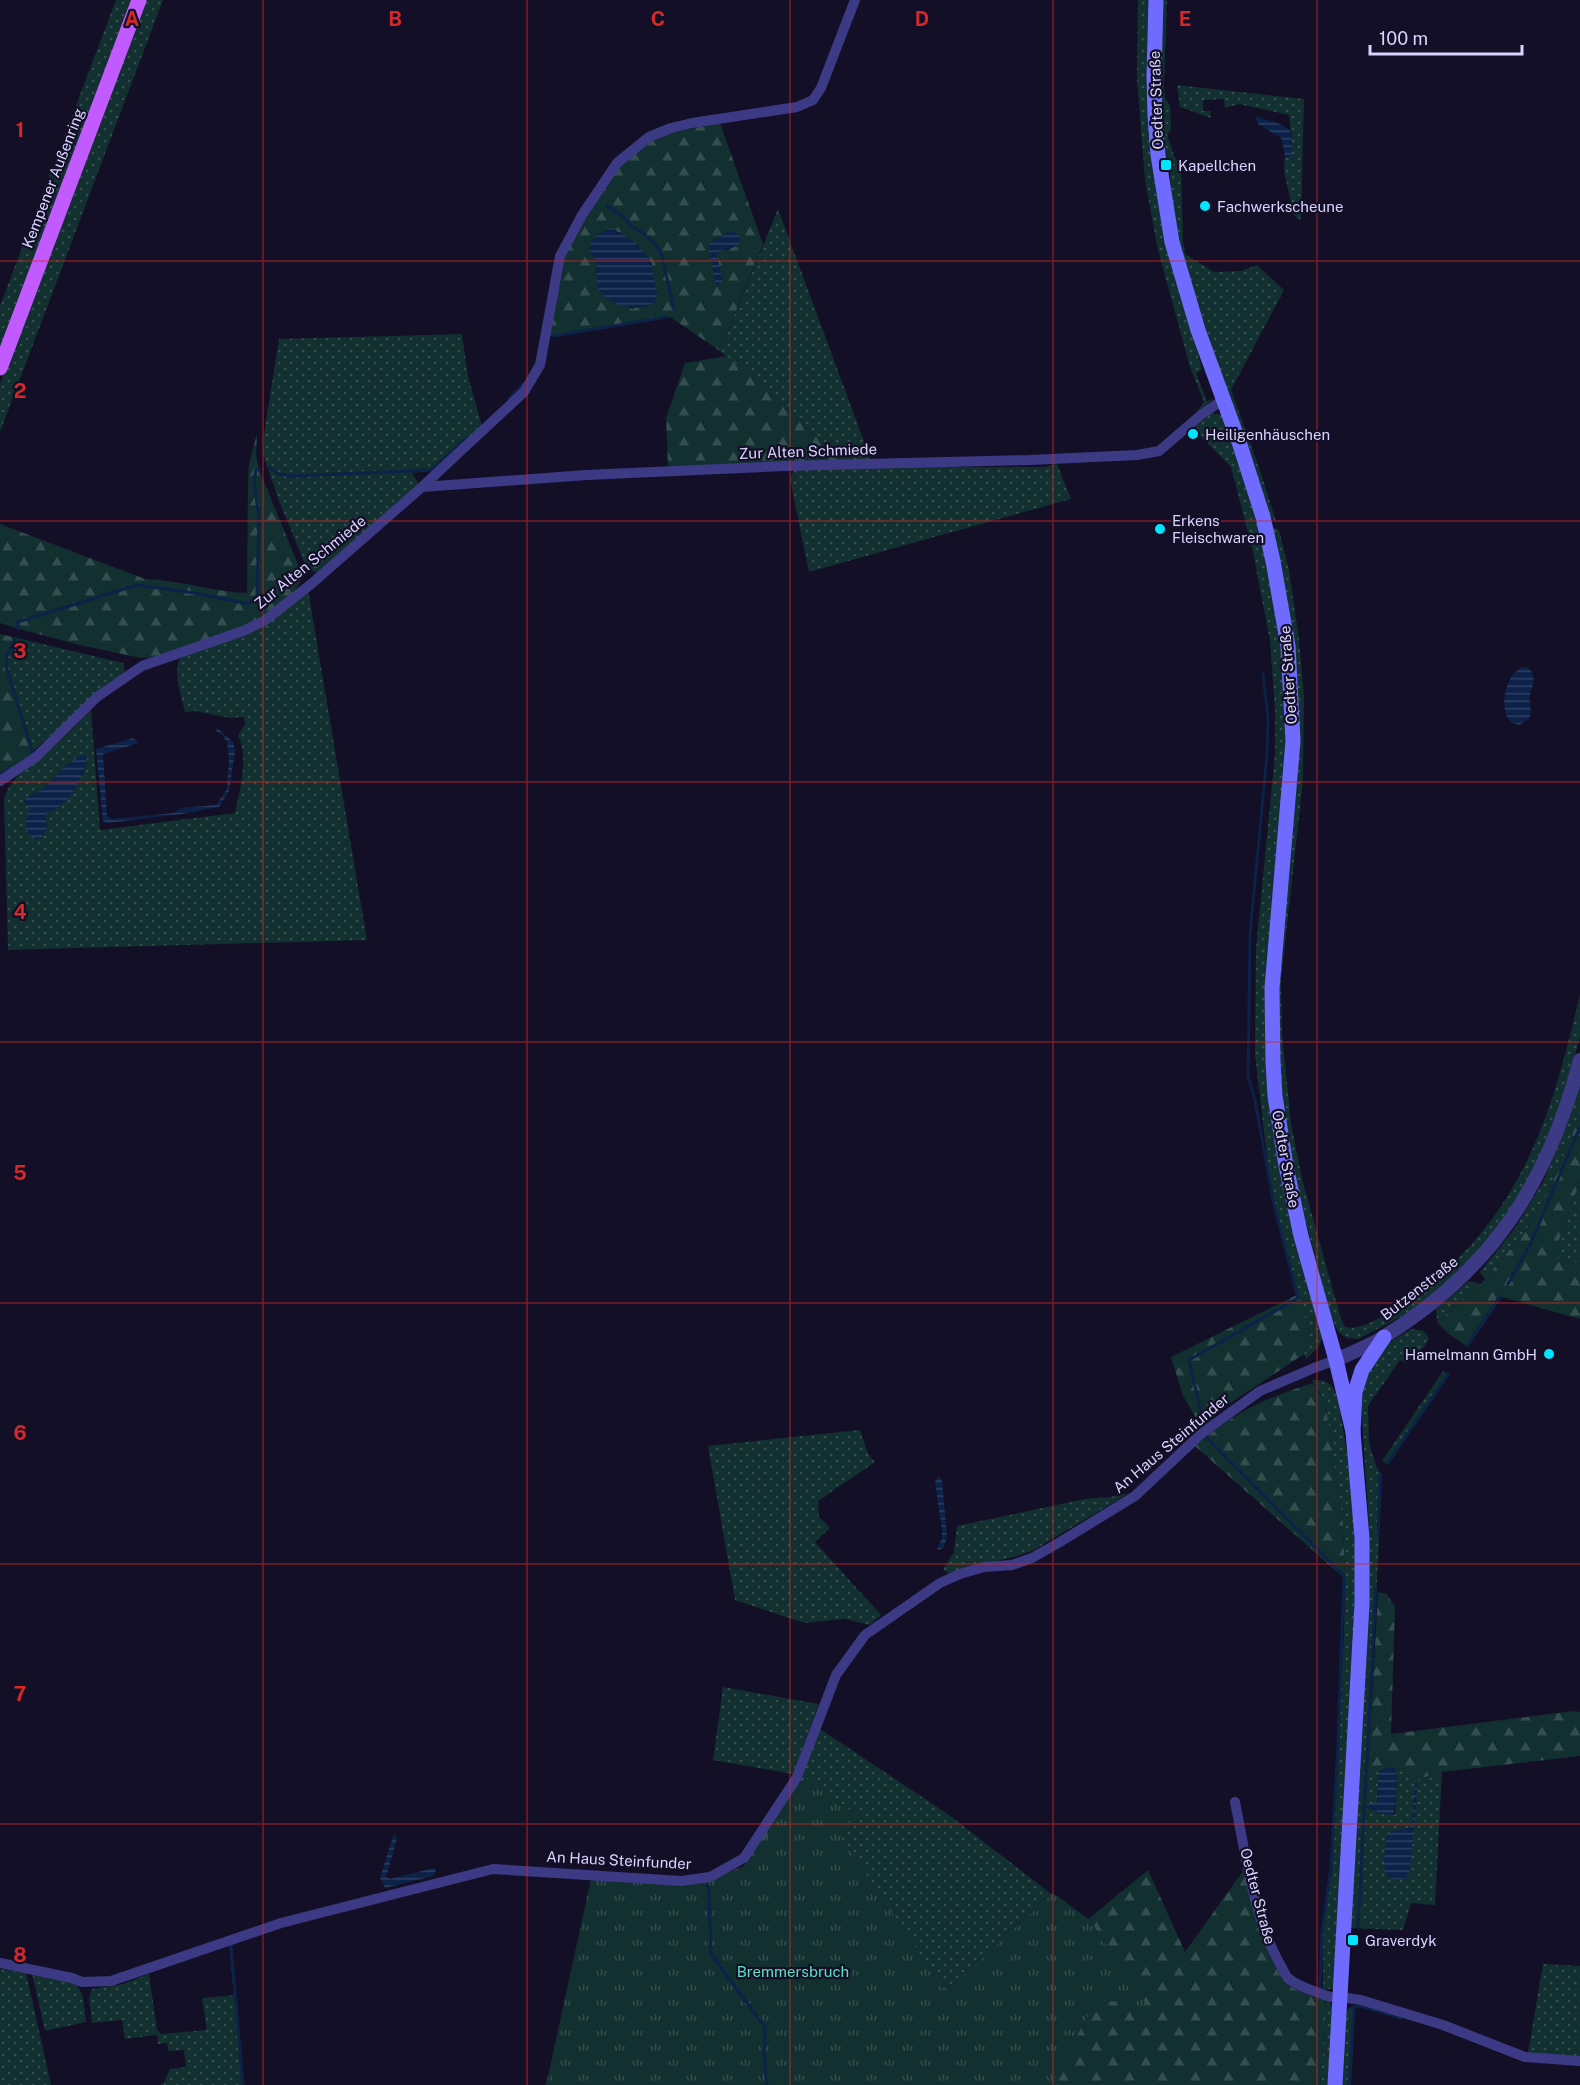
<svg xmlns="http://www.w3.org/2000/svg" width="1580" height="2085" font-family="'Public Sans',sans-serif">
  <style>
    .grass { fill: url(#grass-dots); fill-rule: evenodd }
    .forest { fill: url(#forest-firs); fill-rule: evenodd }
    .park { fill: url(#park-tufts) }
    .water { fill: url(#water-rules) }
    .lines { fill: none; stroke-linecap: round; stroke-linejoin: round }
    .stream { stroke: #0c2248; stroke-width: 3 }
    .minor { stroke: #3d3a85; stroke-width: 10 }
    .tertiary { stroke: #3d3a85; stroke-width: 14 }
    .secondary { stroke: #6f6bff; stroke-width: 15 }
    .primary { stroke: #c25bff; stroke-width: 15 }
    .grid { fill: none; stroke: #d62828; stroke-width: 1.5; stroke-opacity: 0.55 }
    .poi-dot { fill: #00e5ff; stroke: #130f26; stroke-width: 2 }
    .labels { text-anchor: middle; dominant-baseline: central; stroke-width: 4.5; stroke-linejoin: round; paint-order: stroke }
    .street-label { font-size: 15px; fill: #d9d4ff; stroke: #130f26 }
    .poi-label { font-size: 15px; fill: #d9d4ff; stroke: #130f26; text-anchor: start }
    .park-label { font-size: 15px; fill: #5fe0c0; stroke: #130f26 }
    .grid-label { font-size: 20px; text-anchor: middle; font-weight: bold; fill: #d62828; stroke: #130f26; stroke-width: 4.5; stroke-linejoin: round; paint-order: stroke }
  </style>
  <defs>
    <pattern id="grass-dots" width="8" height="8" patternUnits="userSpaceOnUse" patternTransform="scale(1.5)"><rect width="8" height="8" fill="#12302f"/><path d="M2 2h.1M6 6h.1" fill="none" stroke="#344d4e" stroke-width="1.8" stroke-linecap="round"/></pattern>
    <pattern id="forest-firs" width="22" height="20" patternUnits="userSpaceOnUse" patternTransform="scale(1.5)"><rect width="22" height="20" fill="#12302f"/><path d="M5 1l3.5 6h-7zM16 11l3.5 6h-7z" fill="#344d4e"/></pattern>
    <pattern id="park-tufts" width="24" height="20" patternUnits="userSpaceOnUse" patternTransform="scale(1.5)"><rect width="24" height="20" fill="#12302f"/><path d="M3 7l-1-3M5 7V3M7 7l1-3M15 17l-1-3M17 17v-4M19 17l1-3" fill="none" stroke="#344d4e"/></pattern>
    <pattern id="water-rules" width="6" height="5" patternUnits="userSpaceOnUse" patternTransform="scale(1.5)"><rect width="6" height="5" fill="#0c2248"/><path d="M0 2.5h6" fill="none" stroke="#2f4163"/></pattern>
  </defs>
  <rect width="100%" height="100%" fill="#130f26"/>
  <g class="grass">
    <path d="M116,0h16l-132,350v-44z"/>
    <path d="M145,0h18l-163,432v-48z"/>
    <path d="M1138,0h12l-2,79 44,251 10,40 -6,3 11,28 6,-2 -20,18 11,-15 -14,-35 -33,-121 -12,-66 -8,-100z"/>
    <path d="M1161,0h6l-3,84 1,15 5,6 1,25 -4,4 7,22 7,10 2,74 2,14 29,18 27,-1 16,-6 27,25 -53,100 30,83 15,48 -7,-3 -66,-191 -31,-110 -2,-49 -9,-35z"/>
    <path d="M1177,85l127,14 -3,121 -7,-4 -10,-45 1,-15 1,2 6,-19 -3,-24 -50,-11 -14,4 -1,-9 -21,1v11h7l1,7 -31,-11z"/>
    <path d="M778,209l93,251h-26l-125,-109z"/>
    <path d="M462,334l6,42 14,50 -51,45 -19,2 7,11 -102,89 -10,-4 -28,-68 -16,-47 1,-19 15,-96z"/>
    <path d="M1212,413l12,2 33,97 18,81 13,110 -13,434 14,79 33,122 -4,10 -12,11 -2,-5 5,-22 -33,-120 -8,-46 -13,-112 1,-105 19,-195v-45l-5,-68 -17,-89 -22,-85 -32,-32 -3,-9z"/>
    <path d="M1057,464l14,35 -262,73 -19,-93 4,-9 77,-3h174z"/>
    <path d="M1272,527l7,3 10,40 10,69 5,58 -1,83 -22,200 1,54 9,89 11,56 39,140 4,8c16,4 37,-11 50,-18 20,-11 35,-25 51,-39 84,-77 109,-169 134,-276v43l-23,83 -20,46 -26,45 -43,52 -29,28 -31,22 -50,26 -11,-1 -9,-6 -7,-16c-23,-86 -49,-173 -53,-262 -4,-94 14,-186 19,-280 3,-49 2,-100 -6,-149 -5,-33 -13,-66 -19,-98z"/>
    <path d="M308,590l59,350 -359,10 -4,-151c8,-24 23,-29 40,-44 17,-14 32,-30 47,-45l9,120 135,-17c5,-26 14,-53 3,-78l7,-11 -1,-7 -14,1 -35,-7 -10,1c-4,-18 -12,-37 -5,-55zM81,756h4l2,4 -5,16 -37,38 2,12 -17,-20 -6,-3 1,-4 18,-10 22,-23z"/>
    <path d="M17,638l106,25 2,8 -92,80 -26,-85 1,-11z"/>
    <path d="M1580,1081v35l-23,55 -17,36 -16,26 -39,46 -5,-7 35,-44 28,-46 24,-57z"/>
    <path d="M1580,1181v83l-22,-5 -1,-12z"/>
    <path d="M1469,1281l12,3 -44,38 -1,-13z"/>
    <path d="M1411,1329l13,2 5,7c-3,10 -16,17 -23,25l-6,-3 -32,46 1,37 8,25 5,7 -14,297h11l-2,31 -10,5 28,7 2,-38 -2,-8 15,-1 6,12 26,-8 -7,133 -24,-2 -8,27 -53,-2 19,-346v-56l-9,-137 25,-44zM1415,1780l-8,97 -17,-45 19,-4 3,-5z"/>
    <path d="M1443,1371l6,4 -61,90 -6,-4z"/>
    <path d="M1312,1380c8,0 16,0 21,8 7,11 7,28 10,40 9,52 12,102 13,154l-20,407h-13v-59l7,-46 14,-251 1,-54 -2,-54 -18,-124z"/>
    <path d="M860,1430l8,24 7,8 -57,39 1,16 11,11 -15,14 66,73 -11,10 -25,-6 -41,4 -69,-23 -27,-154z"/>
    <path d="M1129,1493l-95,57c-27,12 -57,12 -85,24l-6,-5 11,-17 3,-26 128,-27 25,-2z"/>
    <path d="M723,1687l96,17 -26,70 -80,-14z"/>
    <path d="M820,1729l129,86 101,78 -107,99 -109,-159 -32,-56z"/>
    <path d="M231,1943l13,142h-84l4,-3 6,-13 16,-2 -2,-17 -16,1 -1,-8 -9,1 -1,-9 -32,4 -3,-19 -30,3 -3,-26 3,-8 31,-5 26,-10 8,56 4,4 46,-4 -5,-32 32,-3 -5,-51z"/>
    <path d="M1543,1964l37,2v92l-52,-5z"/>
    <path d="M0,1969l26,4 25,112h-51z"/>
    <path d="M32,1973l44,11 7,12 3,26 -41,9z"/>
    <path d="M1325,2001l6,2 2,10 -3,72h-10l6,-77z"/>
    <path d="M1355,2005l-4,80h-10l4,-71 4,-6z"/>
  </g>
  <g class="forest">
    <path d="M720,123l43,121 -43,107 -50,-34 -120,19 15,-81 20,-37 36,-53 31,-24 21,-9zM620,232l18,14 14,17v13l5,16 -24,17 -28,-12 -9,-26 1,-7 -7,-13 2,-8 7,-9zM729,232l1,18h-10l-4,5 -3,-14z"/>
    <path d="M727,356l118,104 -177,7 -2,-49 19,-55z"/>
    <path d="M257,434l-1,21 4,17 40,97v13l-6,11 -32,24 -22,11 -81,29 -18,1 -61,-13 -61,-16 -19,-6v-99l145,55c35,1 68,13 102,14l1,-113 1,-16z"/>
    <path d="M0,634l17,4 -9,17 -1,11 26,85 -1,5 -32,19z"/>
    <path d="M1580,1116v65l-23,65 1,13 22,5v55l-78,-22 -34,50 -19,-13 -12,-12 42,-36 45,-53 16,-26 17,-36z"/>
    <path d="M1299,1294l10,38 -5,22 -78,52 -24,22 -19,-32 -12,-39z"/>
    <path d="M1313,1383l12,18 18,124 2,54 -150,-133c41,-34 67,-47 118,-63z"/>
    <path d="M1378,1592l9,2 8,13 -4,127 183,-23 6,1v44l-138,16 -27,8 -5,-12 -15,1 -7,-2 -9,5 -11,1z"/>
    <path d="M802,1777l51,39 -19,17 109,159 107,-99 37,27 61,-50 37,82 60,-84c8,32 19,92 42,115 6,7 20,11 29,15l7,-6 3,16 -6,77h-756l114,-198 29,-6 37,-15z"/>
  </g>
  <path class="park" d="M805,1777l52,38 -19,18 108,159 107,-99 37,27 58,87 -2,4 -26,-9 -24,-2 -45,85h-505l45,-206 90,7 28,-4 39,-16z"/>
  <g class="water">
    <path d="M1258,117l22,7 10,6 2,9 -1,18 -5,1 -1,-2 -3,-16 -2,-3 -21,-12 -4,-6z"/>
    <path d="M611,228c12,5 41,26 41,40 0,9 8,23 3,32 -9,16 -49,5 -56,-10 -4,-8 -1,-19 -3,-27 -1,-4 -5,-8 -6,-13 -1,-12 12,-18 21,-22z"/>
    <path d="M729,232h6l4,4 1,6c-7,10 -15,5 -23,11l5,27 -3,6 -3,-2 -7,-32 1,-9z"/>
    <path d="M1523,667h5c9,11 5,16 2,28 -3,14 9,20 -11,30 -5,-2 -10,-3 -12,-8 -7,-16 0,-44 16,-50z"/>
    <path d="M217,728l16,14 2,9 -6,40 -10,16 -37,7 -75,9 -4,-2 -7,-72 37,-11 6,5 -36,11 4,62 5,3 62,-6 7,-5 35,-3 11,-16 2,-31 -2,-16 -5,-7 -7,-5z"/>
    <path d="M81,755l4,1 2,4c-8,25 -16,43 -42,54l2,12 -6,12 -5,1c-15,-7 -11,-19 -6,-32l-6,-4 1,-4 18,-10 22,-23z"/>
    <path d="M938,1476l4,4 4,45 1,12 -3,10 -5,3 -2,-1 5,-11v-8l-7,-48z"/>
    <path d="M1388,1767l7,2 2,8 -3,38 -14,-1 -5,-5 -9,-1 1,-4 10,-1 2,-31z"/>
    <path d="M1415,1780l3,3 -8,86 -3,8c-5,3 -8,3 -14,2 -15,-3 -7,-32 -6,-44l3,-3 19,-4 3,-5z"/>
    <path d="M393,1836h2l2,3 -11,38 4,2 44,-11 2,2 -3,6 -48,12 -5,-10z"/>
  </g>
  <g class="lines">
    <g class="stream">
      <path d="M607,206l16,10 7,9 13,8 13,12 6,11 12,53"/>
      <path d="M554,336l113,-19"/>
      <path d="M509,399l14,-15"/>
      <path d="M268,467l11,7 13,2 139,-6 36,-32"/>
      <path d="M18,629v-7l119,-37 58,8 53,11 9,-7 2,-79 -5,-37 2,-12h3"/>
      <path d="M16,638l-9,17 -1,11 26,85 -2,5"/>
      <path d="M0,774l9,-5"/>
      <path d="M1508,1284l22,-39 50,-118"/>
      <path d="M1467,1345l33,-49"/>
      <path d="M1204,1426l-15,-66 109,-62 -24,-93 -19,-105 -7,-24 2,-142 17,-179 1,-38 -5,-43"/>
      <path d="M1207,1438l137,138 -6,167 -7,124 -9,64 -2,57"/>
      <path d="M1388,1462l60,-88"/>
      <path d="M1378,1536l2,-61"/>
      <path d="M707,1884l2,9 2,61 54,73 -1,27 3,31"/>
      <path d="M1358,1927l18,-338"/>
      <path d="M231,1945l12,140"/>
      <path d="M1349,2085l5,-78 6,-1 41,12"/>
    </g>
    <g class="minor">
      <path d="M422,487l165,-12 197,-9 246,-6 107,-5 22,-4 42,-36 23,-16"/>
      <path d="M0,781l36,-24 61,-60 45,-31 101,-35 21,-10 46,-36 112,-98 102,-95 16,-27 20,-109 22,-41 35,-52 32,-26 22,-9 21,-5 105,-16 16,-7 8,-12 34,-88"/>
      <path d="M1235,1802c11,54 18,115 46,164 2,3 4,9 7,12 10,9 29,14 42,19"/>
      <path d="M0,1963l72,15 10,4 29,-1 170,-58 212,-54 188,12 29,-4 34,-19 53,-81 39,-102 29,-40 75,-52 20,-9 24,-7 28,-2 20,-7 28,-16 75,-46 66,-62 59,-43 54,-23 22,-8"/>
      <path d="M1340,1997l21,3 82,25 82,32 55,4"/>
    </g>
    <path class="tertiary" d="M1336,1360c16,-8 34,-14 49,-24 109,-68 163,-154 195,-276"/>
    <g class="secondary">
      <path d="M1156,0l-2,76 1,40 3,39 14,87 26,88 42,115 23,72 10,44 15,85 5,95 -21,247 1,74 2,34 11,70 15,70 35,124 17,72"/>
      <path d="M1335,2085l27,-481v-66l-9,-106 2,-40 7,-22 22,-33"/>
    </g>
    <path class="primary" d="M0,368l139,-368"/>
  </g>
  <path class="grid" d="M263,0v2085M527,0v2085M790,0v2085M1053,0v2085M1317,0v2085M0,261h1580M0,521h1580M0,782h1580M0,1042h1580M0,1303h1580M0,1564h1580M0,1824h1580"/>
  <g class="poi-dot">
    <rect x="1160" y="159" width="12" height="12" rx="3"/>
    <circle cx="1205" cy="206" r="6"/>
    <circle cx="1193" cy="434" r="6"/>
    <circle cx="1160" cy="529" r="6"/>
    <circle cx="1549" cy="1354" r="6"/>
    <rect x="1347" y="1934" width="12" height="12" rx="3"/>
  </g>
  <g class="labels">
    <g class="street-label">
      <text transform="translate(1156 100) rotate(-92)">Oedter Straße</text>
      <text transform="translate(53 178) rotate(-69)">Kempener Außenring</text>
      <text transform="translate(808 451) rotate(-2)">Zur Alten Schmiede</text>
      <text transform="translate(310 562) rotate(-39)">Zur Alten Schmiede</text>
      <text transform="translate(1288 675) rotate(-94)">Oedter Straße</text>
      <text transform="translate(1286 1159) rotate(80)">Oedter Straße</text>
      <text transform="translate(1419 1288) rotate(-38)">Butzenstraße</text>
      <text transform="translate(1171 1443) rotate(-40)">An Haus Steinfunder</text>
      <text transform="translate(619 1860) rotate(3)">An Haus Steinfunder</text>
      <text transform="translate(1258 1896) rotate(75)">Oedter Straße</text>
    </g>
    <g class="poi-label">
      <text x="1178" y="165">Kapellchen</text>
      <text x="1217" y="206">Fachwerkscheune</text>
      <text x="1205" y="434">Heiligenhäuschen</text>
      <text x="1172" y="520">Erkens<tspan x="1172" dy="17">Fleischwaren</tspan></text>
      <text x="1537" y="1354" text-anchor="end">Hamelmann GmbH</text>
      <text x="1365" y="1940">Graverdyk</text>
    </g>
    <g class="park-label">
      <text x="793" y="1971">Bremmersbruch</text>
    </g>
  </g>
  <g class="grid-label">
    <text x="132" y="26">A</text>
    <text x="395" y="26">B</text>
    <text x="658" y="26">C</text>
    <text x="922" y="26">D</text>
    <text x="1185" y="26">E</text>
    <text x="20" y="137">1</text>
    <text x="20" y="398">2</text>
    <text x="20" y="658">3</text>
    <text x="20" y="919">4</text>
    <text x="20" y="1180">5</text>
    <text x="20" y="1440">6</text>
    <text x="20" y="1701">7</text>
    <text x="20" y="1962">8</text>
  </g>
  <path d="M1370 45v9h152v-9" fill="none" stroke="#d9d4ff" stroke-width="3"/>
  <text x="1379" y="45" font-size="18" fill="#d9d4ff" stroke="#130f26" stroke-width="4.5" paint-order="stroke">100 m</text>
</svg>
